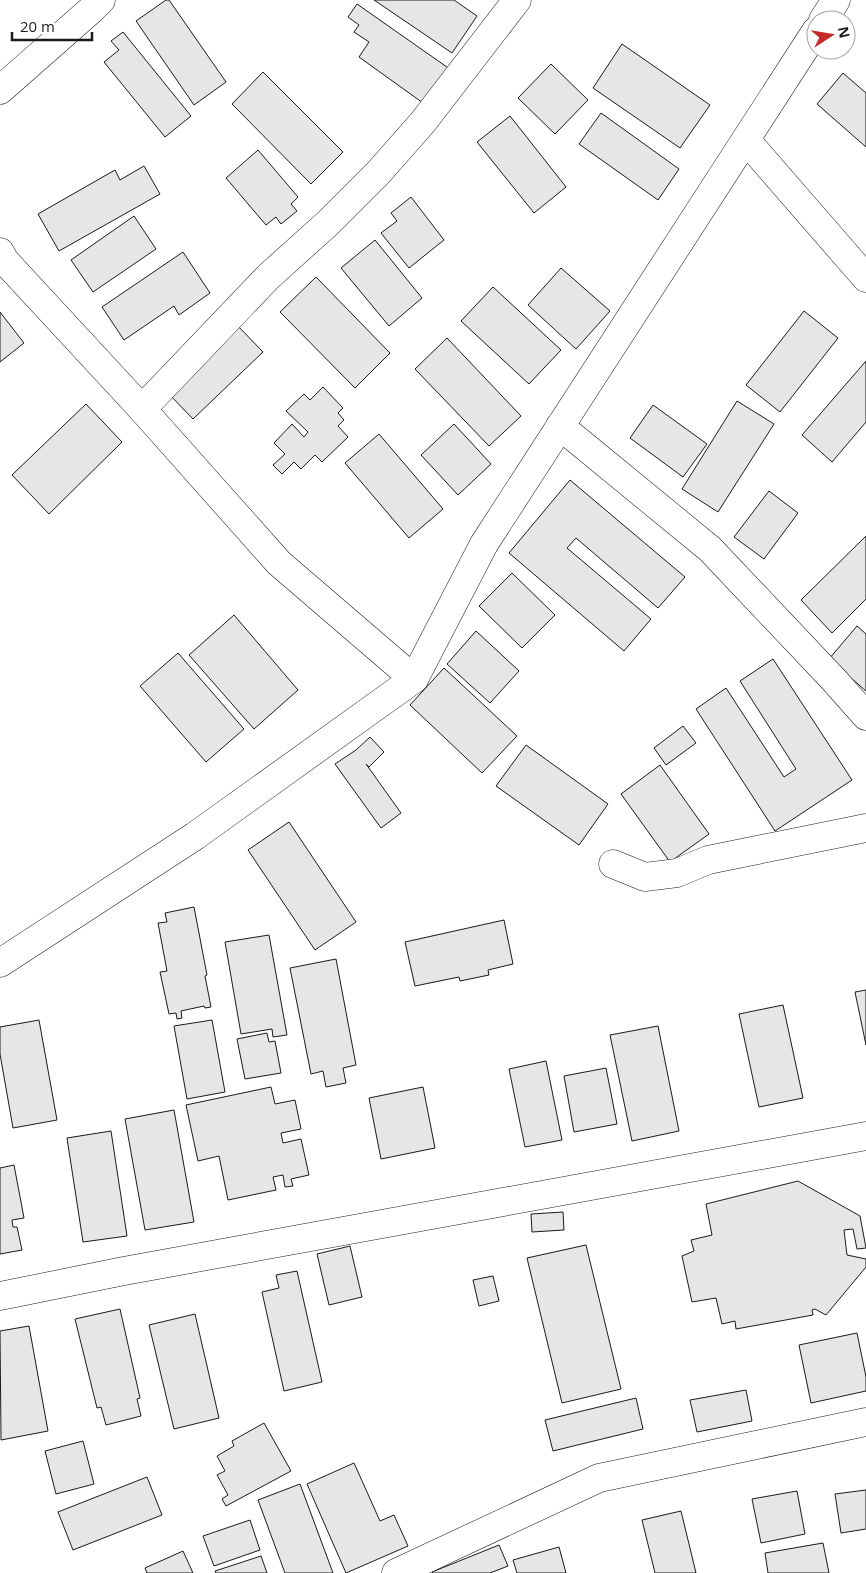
<svg xmlns="http://www.w3.org/2000/svg" width="866" height="1573" font-family="'Open Sans',sans-serif">
  <style>
    .building { fill: #e6e6e6; stroke: #1a1a1a }
    .lines { fill: none; stroke-linecap: round; stroke-linejoin: round }
    .minor-casing { stroke: #1a1a1a; stroke-width: 29 }
    .minor { stroke: #fff; stroke-width: 28 }
  </style>
  <rect width="100%" height="100%" fill="#fff"/>
  <g class="building">
    <path d="M166,0h3l57,82 -32,23 -58,-84z"/>
    <path d="M374,0h80l23,16 -25,37z"/>
    <path d="M357,4l97,68 -24,36 -71,-51 10,-15 -15,-10 5,-7 -11,-8z"/>
    <path d="M123,32l68,84 -26,21 -61,-75 15,-12 -8,-9z"/>
    <path d="M622,44l88,61 -30,43 -87,-60z"/>
    <path d="M551,64l37,36 -33,34 -37,-36z"/>
    <path d="M263,72l80,80 -32,32 -79,-80z"/>
    <path d="M843,73l23,20v54l-49,-43z"/>
    <path d="M601,113l78,56 -21,31 -79,-56z"/>
    <path d="M510,116l56,71 -32,26 -57,-71z"/>
    <path d="M258,150l40,47 -7,7 6,7 -16,13 -5,-7 -10,8 -40,-47z"/>
    <path d="M144,166l16,28 -101,57 -21,-37 77,-44 5,10z"/>
    <path d="M411,197l33,43 -35,28 -28,-35 16,-12 -6,-8z"/>
    <path d="M134,216l22,33 -63,43 -22,-32z"/>
    <path d="M375,240l47,58 -33,28 -48,-58z"/>
    <path d="M183,252l27,41 -31,22 -5,-9 -50,34 -22,-33z"/>
    <path d="M561,268l49,43 -34,38 -48,-44z"/>
    <path d="M316,277l74,76 -35,35 -75,-76z"/>
    <path d="M493,287l68,63 -32,34 -68,-63z"/>
    <path d="M804,311l34,27 -58,74 -34,-27z"/>
    <path d="M0,312l24,31 -24,19z"/>
    <path d="M235,323l28,29 -70,67 -28,-29z"/>
    <path d="M447,338l74,78 -32,30 -74,-77z"/>
    <path d="M866,361v61l-34,40 -30,-27z"/>
    <path d="M323,387l20,21 -5,5 6,7 -6,6 10,11 -26,25 -7,-7 -14,14 -7,-7 -12,12 -9,-9 12,-11 -11,-11 18,-19 12,13 4,-5 -22,-21 18,-17 6,6z"/>
    <path d="M737,401l37,23 -56,88 -36,-23z"/>
    <path d="M86,404l36,38 -73,72 -37,-39z"/>
    <path d="M653,405l54,39 -24,33 -53,-39z"/>
    <path d="M454,424l37,40 -33,31 -37,-40z"/>
    <path d="M379,434l64,75 -34,29 -64,-75z"/>
    <path d="M570,480l115,97 -27,31 -82,-70 -9,10 84,71 -27,32 -115,-98z"/>
    <path d="M769,491l29,22 -34,46 -30,-22z"/>
    <path d="M866,536v63l-34,34 -31,-33z"/>
    <path d="M512,573l43,42 -33,33 -43,-42z"/>
    <path d="M234,615l64,75 -44,39 -65,-74z"/>
    <path d="M857,626l9,8v57l-37,-32z"/>
    <path d="M476,631l43,40 -29,32 -43,-39z"/>
    <path d="M178,653l66,76 -38,33 -66,-76z"/>
    <path d="M773,659l79,121 -77,51 -79,-122 30,-21 58,89 12,-8 -56,-88z"/>
    <path d="M444,668l73,68 -35,37 -72,-68z"/>
    <path d="M683,726l13,17 -30,22 -12,-17z"/>
    <path d="M370,737l14,15 -15,15 -3,-3 35,49 -20,15 -46,-64 21,-14z"/>
    <path d="M526,745l82,59 -29,41 -83,-59z"/>
    <path d="M660,765l49,69 -39,28 -49,-68z"/>
    <path d="M289,822l67,100 -41,28 -67,-100z"/>
    <path d="M194,907l13,68 -2,1 6,31 -6,1 -1,-2 -23,5 1,7 -5,1 -1,-6 -7,1 -9,-42 7,-1 -9,-48 9,-1 -2,-9z"/>
    <path d="M504,920l9,44 -25,6 1,5 -29,6 -1,-4 -44,9 -10,-44z"/>
    <path d="M269,935l18,100 -14,2 -1,-8 -31,5 -16,-92z"/>
    <path d="M336,959l20,106 -13,3 3,15 -20,4 -3,-16 -12,3 -21,-106z"/>
    <path d="M866,990v55l-11,-53z"/>
    <path d="M783,1005l20,93 -44,9 -20,-93z"/>
    <path d="M39,1020l18,100 -44,8 -13,-74v-27z"/>
    <path d="M212,1020l13,72 -38,7 -13,-73z"/>
    <path d="M658,1026l21,105 -47,10 -22,-106z"/>
    <path d="M267,1033l2,9 6,-1 6,32 -36,6 -8,-40z"/>
    <path d="M546,1061l16,79 -37,7 -16,-78z"/>
    <path d="M606,1068l11,56 -43,8 -10,-56z"/>
    <path d="M271,1087l4,17 20,-4 6,29 -20,4 2,10 18,-4 8,36 -18,4 2,7 -8,1 -2,-12 -10,2 3,13 -48,10 -9,-44 -21,5 -12,-56z"/>
    <path d="M423,1087l12,61 -54,11 -12,-61z"/>
    <path d="M174,1110l20,112 -49,8 -20,-111z"/>
    <path d="M111,1131l16,105 -44,6 -16,-104z"/>
    <path d="M14,1165l10,53 -12,2 1,7h4l5,23 -22,4v-86z"/>
    <path d="M798,1181l62,35 6,32 -9,1 -4,-20 -9,1 3,25 19,4v8l-40,48 -11,-6 -3,1 1,5 -77,14 -1,-8 -13,3 -6,-26 -24,4 -10,-46 12,-5 -3,-11 21,-5 -6,-31z"/>
    <path d="M563,1212l1,18 -32,2 -1,-18z"/>
    <path d="M586,1245l35,144 -59,14 -35,-145z"/>
    <path d="M350,1246l12,51 -33,8 -12,-51z"/>
    <path d="M297,1271l25,111 -38,9 -22,-99 17,-4 -3,-13z"/>
    <path d="M493,1276l6,25 -20,5 -6,-26z"/>
    <path d="M120,1309l20,89 -3,1 4,17 -35,9 -5,-18 -4,1 -22,-89z"/>
    <path d="M195,1314l24,104 -45,11 -25,-104z"/>
    <path d="M29,1326l19,105 -47,9 -1,-109z"/>
    <path d="M857,1333l9,44v14l-55,12 -12,-58z"/>
    <path d="M746,1390l6,31 -55,11 -7,-32z"/>
    <path d="M636,1398l7,31 -90,22 -8,-31z"/>
    <path d="M264,1423l27,48 -65,35 -4,-7 6,-4 -11,-20 8,-4 -8,-15 17,-10 -2,-5z"/>
    <path d="M83,1441l11,43 -38,10 -11,-43z"/>
    <path d="M354,1463l26,58 14,-6 14,31 -62,27 -39,-89z"/>
    <path d="M147,1477l15,38 -89,35 -15,-38z"/>
    <path d="M300,1484l33,89h-48l-27,-73z"/>
    <path d="M866,1490v39l-25,4 -6,-39z"/>
    <path d="M797,1491l8,43 -44,9 -9,-44z"/>
    <path d="M681,1511l15,62h-41l-13,-53z"/>
    <path d="M250,1520l10,30 -46,16 -11,-30z"/>
    <path d="M823,1543l6,30h-61l-3,-20z"/>
    <path d="M499,1545l9,21 -18,7h-57l-1,-1z"/>
    <path d="M559,1547l7,26h-49l-4,-13z"/>
    <path d="M183,1551l10,22h-46l-2,-5z"/>
    <path d="M261,1556l6,17h-51l-1,-2z"/>
  </g>
  <g class="lines">
    <defs>
      <g id="minor">
        <path d="M823,20l13,-20"/>
        <path d="M0,90l92,-81 9,-9"/>
        <path d="M746,140l120,138"/>
        <path d="M0,252l5,9 137,148 137,154 135,116"/>
        <path d="M142,409l127,-133 59,-53 50,-50 45,-51 94,-122"/>
        <path d="M560,426l150,123 124,131 32,36"/>
        <path d="M613,864l32,13 32,-4 31,-13 158,-32"/>
        <path d="M0,963l195,-127 219,-157 70,-135 332,-513"/>
        <path d="M0,1296l124,-25 742,-135"/>
        <path d="M396,1573l203,-95 267,-56"/>
      </g>
    </defs>
    <use href="#minor" class="minor-casing"/>
    <use href="#minor" class="minor"/>
  </g>
  <g transform="translate(831 35) rotate(78)"><circle r="24" fill="#ffffff" stroke="#a3a3a3"/>
  <path d="M0-4L9 19L0 12L-9 19Z" fill="#c62828"/>
  <text y="-8" font-size="14" font-weight="bold" text-anchor="middle" fill="#1a1a1a">N</text>
  </g>
  <path d="M12 32v8h80v-8" fill="none" stroke="#1a1a1a" stroke-width="2.5"/>
  <text x="20" y="32" font-size="15" fill="#1a1a1a" stroke="#ffffff" stroke-width="4" paint-order="stroke">20 m</text>
</svg>
